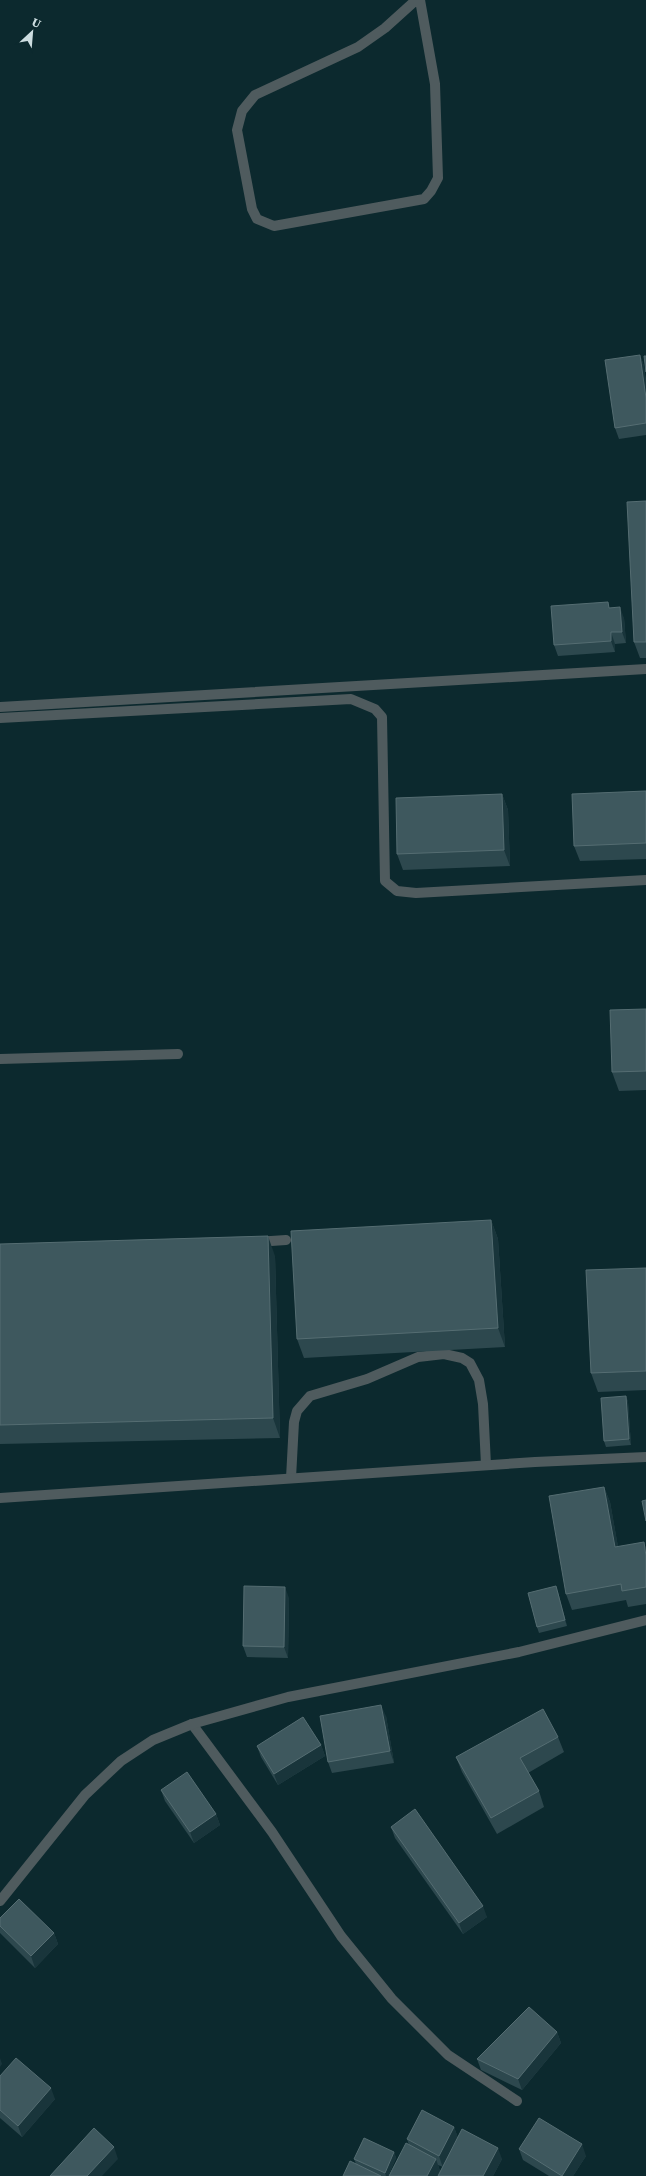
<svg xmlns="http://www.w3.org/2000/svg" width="646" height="2176" font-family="'Roboto Serif',serif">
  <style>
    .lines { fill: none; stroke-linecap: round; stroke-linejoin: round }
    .lane { stroke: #4f5b5e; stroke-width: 10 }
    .street { stroke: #4f5b5e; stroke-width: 10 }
    .wall { fill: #2d484e }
    .shaded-wall { fill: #19353b }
    .building { fill: #3e585e; stroke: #556d72 }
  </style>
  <rect width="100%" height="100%" fill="#0c292e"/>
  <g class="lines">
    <g class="lane">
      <path d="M416,0l-31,28 -27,19 -103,48 -13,16 -5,19 15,79 5,10 17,7 150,-27 7,-8 7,-13 -3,-94 -15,-84"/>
      <path d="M0,707l646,-38"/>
      <path d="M0,718l351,-19 24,10 7,8 3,164 12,10 19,2 230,-13"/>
      <path d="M0,1059l178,-5"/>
      <path d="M256,1242l30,-2"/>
      <path d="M291,1478l3,-56 3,-11 13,-15 57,-17 51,-22 26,-3 18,4 8,5 9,17 4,24 3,61"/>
      <path d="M0,1498l535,-36 111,-5"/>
    </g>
    <g class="street">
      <path d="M192,1724l80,108 69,104 51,63 56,56 69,46"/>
      <path d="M0,1901l85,-106 36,-34 32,-21 39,-16 96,-27 231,-45 127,-32"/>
    </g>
  </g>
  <g class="wall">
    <path d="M640,355l4,11 2,16v53l-27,4 -4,-11z"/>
    <path d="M646,501v157h-6l-6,-16z"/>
    <path d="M611,608l13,10 2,25 -11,1v8l-57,4 -4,-11z"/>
    <path d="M646,791v68l-66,2 -6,-15z"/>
    <path d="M502,794l6,16 2,56 -107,4 -6,-16z"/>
    <path d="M646,1009v81l-27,1 -7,-19z"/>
    <path d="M491,1220l7,19 7,108 -201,11 -7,-19z"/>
    <path d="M0,1244l275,12 5,182 -280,6z"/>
    <path d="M646,1268v122l-48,2 -7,-19z"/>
    <path d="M626,1396l2,6 3,43 -25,2 -2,-6z"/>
    <path d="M604,1487l6,15 8,45 26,-5 2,7v55l-18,3 -2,-7 -54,10 -6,-16z"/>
    <path d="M558,1592l9,34 -28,7 -2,-6z"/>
    <path d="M289,1598l-1,60 -41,-1 -4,-11z"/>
    <path d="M386,1716l8,47 -62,10 -4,-11z"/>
    <path d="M558,1737l6,15 -36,21 11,18 5,16 -47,27 -35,-62 -6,-15z"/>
    <path d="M321,1745l4,11 -47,29 -17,-28 -4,-11z"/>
    <path d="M161,1790l55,24 4,11 -26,18 -29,-42z"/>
    <path d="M391,1827l96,90 -24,17 -68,-96z"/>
    <path d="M0,1918l54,15 4,11 -23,24 -35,-35z"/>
    <path d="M557,2032l4,11 -39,47 -41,-20 -4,-11z"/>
    <path d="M0,2076l55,23 -33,38 -22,-19z"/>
    <path d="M454,2127l4,11 44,21 -9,17h-55l5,-9 -5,-2 2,6 -3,5h-48l20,-31 -2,-6z"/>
    <path d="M519,2149l67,7 -13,20h-24l-26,-16z"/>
    <path d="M394,2152l2,6 -8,18h-45l13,-12 -2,-5z"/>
  </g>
  <g class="shaded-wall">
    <path d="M640,355l4,11 2,16v16z"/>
    <path d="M620,607l4,11 2,25 -4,-11z"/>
    <path d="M611,632l4,12v8l-4,-11z"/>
    <path d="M502,794l6,16 2,56 -6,-16z"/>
    <path d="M491,1220l7,19 7,108 -7,-19z"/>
    <path d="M268,1236l7,20 5,182 -7,-20z"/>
    <path d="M626,1396l2,6 3,43 -2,-6z"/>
    <path d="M604,1487l6,15 11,61 -6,-16z"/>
    <path d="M644,1542l2,7v7z"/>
    <path d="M556,1586l2,6 9,34 -2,-6z"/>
    <path d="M285,1587l4,11 -1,60 -4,-11z"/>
    <path d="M381,1705l5,11 8,47 -4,-12z"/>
    <path d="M321,1745l4,11 -47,29 -4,-11z"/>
    <path d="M216,1814l4,11 -26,18 -4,-11z"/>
    <path d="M483,1906l4,11 -24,17 -4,-11z"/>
    <path d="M54,1933l4,11 -23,24 -4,-12z"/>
    <path d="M557,2032l4,11 -39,47 -4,-11z"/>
    <path d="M0,2058l2,6 -2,3z"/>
    <path d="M51,2088l4,11 -33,38 -4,-11z"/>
    <path d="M454,2127l4,11 -15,30 -4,-12z"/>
    <path d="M582,2144l4,12 -13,20h-11z"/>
    <path d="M114,2147l4,12 -16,17h-15z"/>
    <path d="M498,2148l4,11 -9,17h-10z"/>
    <path d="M394,2152l2,6 -8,18h-2l-1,-3z"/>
    <path d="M436,2159l4,12 -3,5h-10z"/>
  </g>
  <g class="building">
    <path d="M640,355l6,43v25l-31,5 -10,-68z"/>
    <path d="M644,356h2v16z"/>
    <path d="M646,501v141h-12l-7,-140z"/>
    <path d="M608,602l1,6 11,-1 2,25h-11v9l-57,4 -3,-39z"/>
    <path d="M646,791v52l-72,3 -2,-52z"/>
    <path d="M502,794l2,56 -107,4 -1,-56z"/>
    <path d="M646,1009v62l-34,1 -2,-62z"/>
    <path d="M491,1220l7,108 -201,11 -6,-108z"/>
    <path d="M268,1236l5,182 -273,7v-181z"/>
    <path d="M646,1268v103l-55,2 -5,-103z"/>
    <path d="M626,1396l3,43 -25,2 -3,-43z"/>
    <path d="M604,1487l11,60 29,-5 2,14v31l-24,4 -1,-7 -55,10 -17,-98z"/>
    <path d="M646,1500v21l-4,-20z"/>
    <path d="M244,1586l41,1 -1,60 -41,-1z"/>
    <path d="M556,1586l9,34 -28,7 -9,-34z"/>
    <path d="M381,1705l9,46 -62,11 -8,-46z"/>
    <path d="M543,1709l15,28 -38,21 19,33 -48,27 -35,-61z"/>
    <path d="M303,1717l18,28 -47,29 -17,-28z"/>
    <path d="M187,1772l29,42 -26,18 -29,-42z"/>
    <path d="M415,1809l68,97 -24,17 -68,-96z"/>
    <path d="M19,1899l35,34 -23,23 -31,-30v-8z"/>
    <path d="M529,2007l28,25 -39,47 -41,-20z"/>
    <path d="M16,2058l35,30 -33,38 -18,-16v-34z"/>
    <path d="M422,2110l32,17 -15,29 -32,-17z"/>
    <path d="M539,2118l43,26 -20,32 -43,-27z"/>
    <path d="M94,2128l20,19 -27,29h-37z"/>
    <path d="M462,2129l36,19 -15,28h-45z"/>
    <path d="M364,2138l30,14 -9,21 -31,-14z"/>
    <path d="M406,2143l30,16 -9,17h-38z"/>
    <path d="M350,2161l31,15h-38z"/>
  </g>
  <g transform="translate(32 32) rotate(26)" stroke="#0c292e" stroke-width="3" paint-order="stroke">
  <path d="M0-3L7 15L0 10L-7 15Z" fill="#cddde0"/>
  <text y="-6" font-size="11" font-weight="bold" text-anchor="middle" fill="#cddde0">U</text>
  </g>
</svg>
